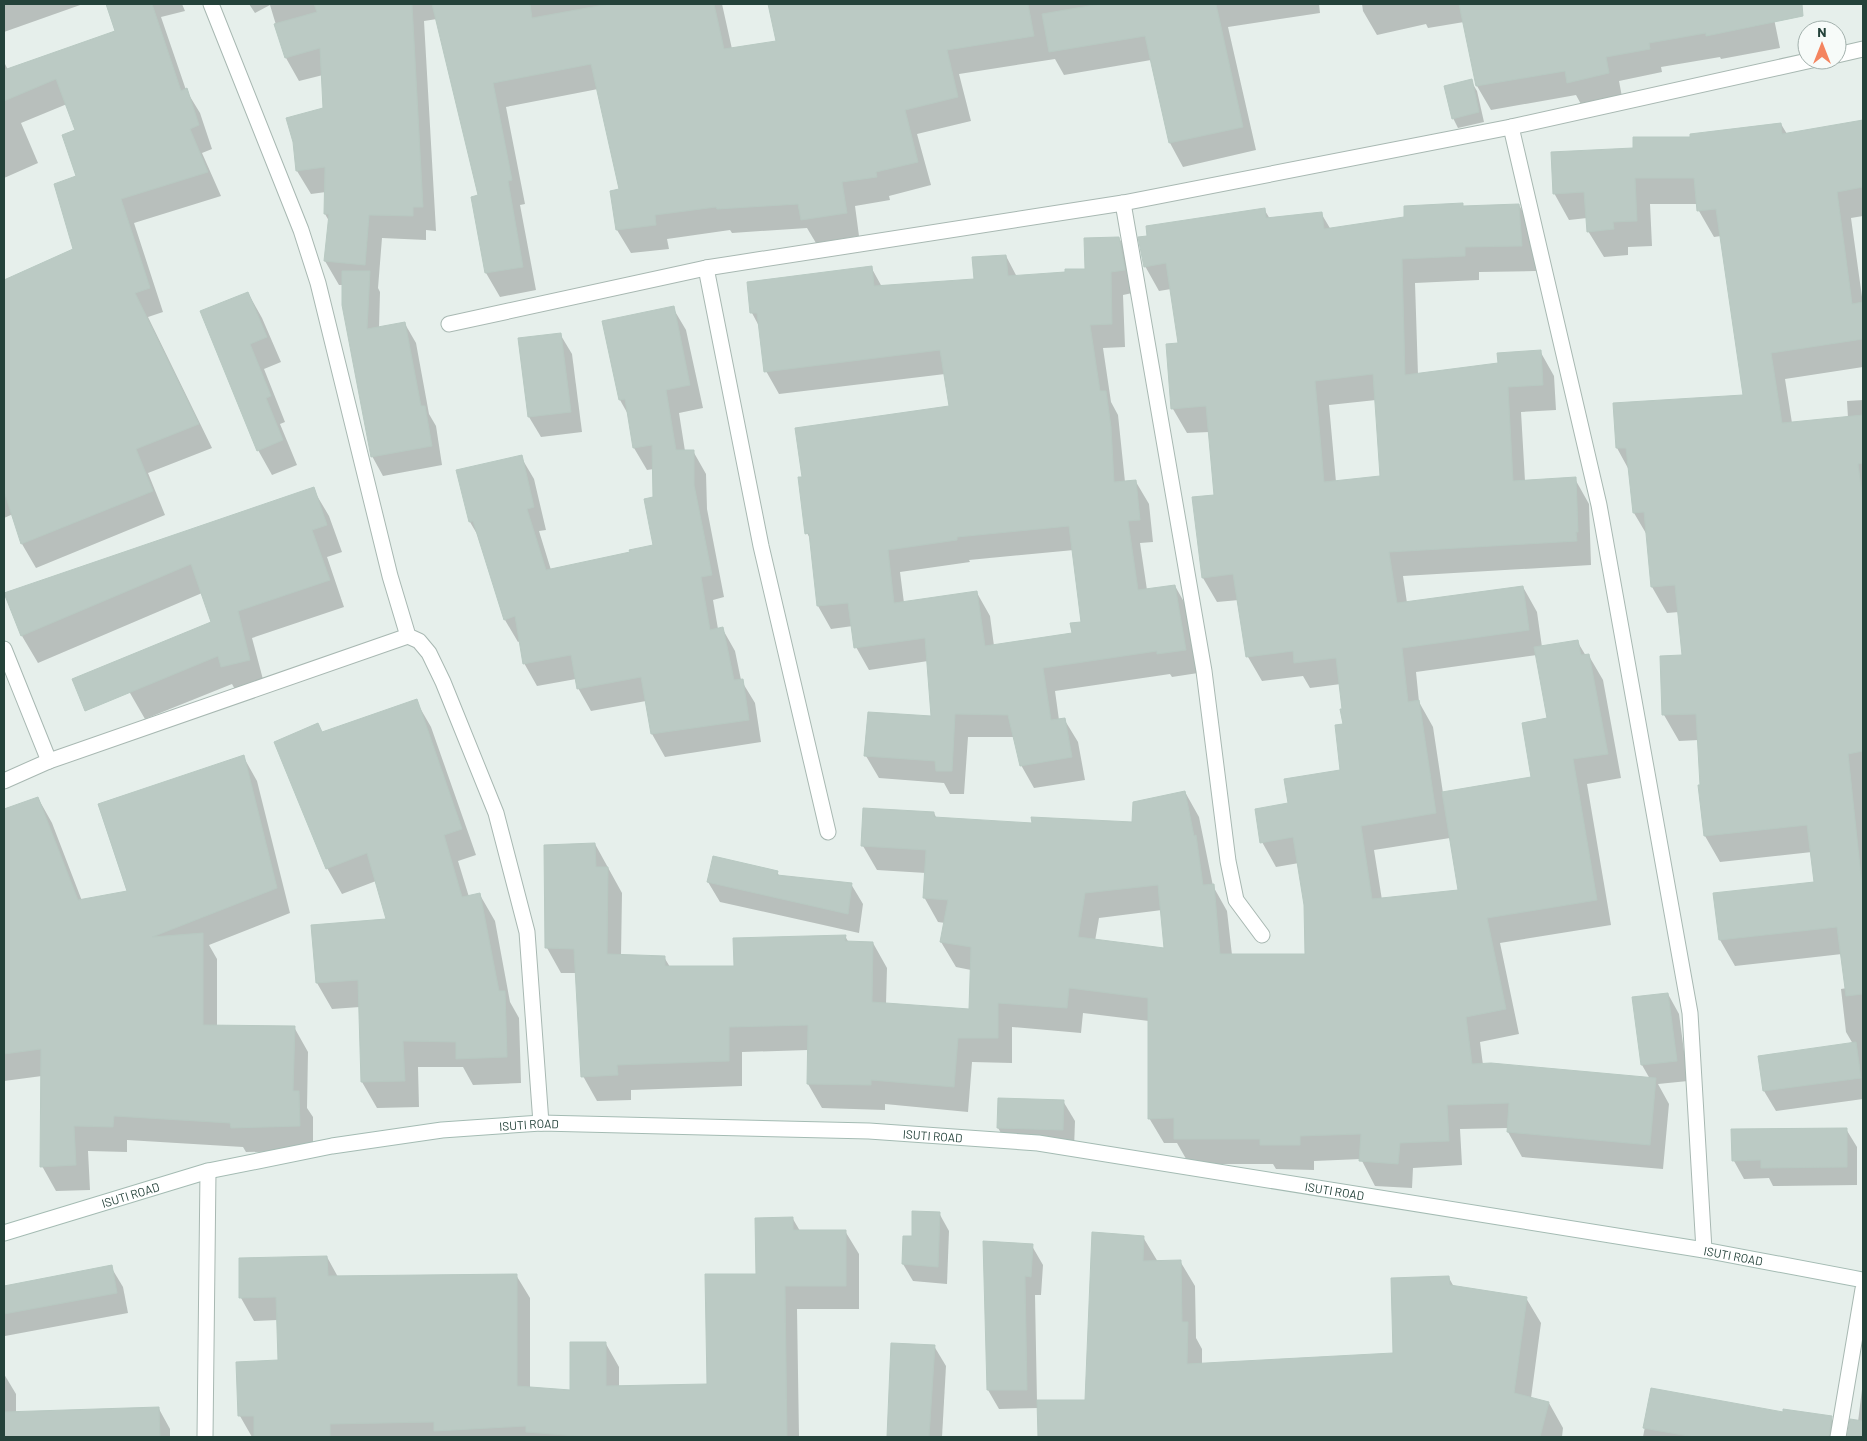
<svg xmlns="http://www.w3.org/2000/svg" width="1867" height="1441" font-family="Barlow,sans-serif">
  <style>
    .shadow { fill: #0003; fill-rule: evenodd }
    .building { fill: #bbcac4; stroke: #b8c9c2; fill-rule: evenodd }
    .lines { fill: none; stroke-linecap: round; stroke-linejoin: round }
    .street-casing { stroke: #a8b8b2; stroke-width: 17 }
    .secondary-casing { stroke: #a4bbb3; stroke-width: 17 }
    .street { stroke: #fff; stroke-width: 15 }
    .secondary { stroke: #fff; stroke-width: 15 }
    .labels { text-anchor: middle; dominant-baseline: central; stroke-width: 5; stroke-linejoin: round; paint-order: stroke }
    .street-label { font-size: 12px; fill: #24423a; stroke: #f7fbf9 }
  </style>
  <rect width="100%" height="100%" fill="#e6efeb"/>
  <g class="shadow">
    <path d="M4,4h79l-79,28z"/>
    <path d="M107,4h75l3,7 -24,6 25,73 14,23 12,36 -10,4 19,43 -87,27 29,89 -15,5 64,131 -64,25 17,42 -129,53 -14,-24 -9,-30 -9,4v-237l71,-31 2,-119 -10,-27 -46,19 17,40 -34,15v-116l4,8 109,-38z"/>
    <path d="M249,4h473l10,45 45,-7 -8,-38h550l1,9 -92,14 28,123 -73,17 -13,-24 -19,-83 -87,15 -9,-16 -96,15 12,47 -54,13 14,51 -42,11 1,4 -35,6 4,30 -43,7 -9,-15 -75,5 -2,-3 -63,9 2,10 -38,4 -14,-23 4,-40 -23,-101 -92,18 19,97 -5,1 16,85 -36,7 -14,-24 -14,-75 8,-2 -43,-177 -13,2 12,210 -10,-1v10l-44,-2 -4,50 2,4 -1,36 26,-4 11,19 13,71 7,12 6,39 -59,11 -11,-20 -29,-171h-4l-14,-24 4,-40 -4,-7 1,-22 -15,2 -14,-23 27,-62 -1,-34 -24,6 -13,-23 -16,-53 -15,8z"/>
    <path d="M1362,4h102v2l39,-2 11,19 47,-9 -2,-10h212l9,44 -59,11 -1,-2 -59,10 1,5 -43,9 3,16 -40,9 -6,-11 -85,15 -14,-24 -13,-64 -36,6 -2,-4 -49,11 -14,-24z"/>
    <path d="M1471,81l6,10 7,31 -26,6 -5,-10z"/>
    <path d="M1863,122v94l-12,2 12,86v63l-78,12 7,44 56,-5 -1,-17 16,-1v699l-87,12 -12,-20 89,-47 -7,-12 -5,-43 6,-1 -5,-34 -107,12 -15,-26 95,-57 -3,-31 -92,10 -15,-26 -6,-96 -20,1 -15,-26 -3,-58 22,-1 -4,-44 -12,1 -15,-26 -5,-52 -13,-22 -5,-43 -12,-22 -3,-44 131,-8 -24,-160 -7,1 -15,-26 -1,-7h-48l2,42 -24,1v8l-24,2 -16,-26 -1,-13 -18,2 -15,-27 80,-44 147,-25 6,10z"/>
    <path d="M1519,205l14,25 3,41 -57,1v8l-64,3 3,92 81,-10 41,-14 14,25 2,34 -35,2 4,69 50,-2 14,25 2,61 -188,11 4,27 116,-16 14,25 5,35 35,-6 9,15h3l14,24 18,98 -34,6 24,141 -111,18 19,91 -39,8 3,23 167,14 -8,-14 26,-71 11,20 9,67 -30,3 11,20 -6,65 -141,-12 -14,-25v-4l-48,1 2,36 -49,3 -1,20 -37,-2 -14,-27 -47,2v9l-38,-1 -3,-5h-84l-12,-21h-13l-15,-25v-97l-66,-8 -2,20 -69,-6v36l-40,-1 -4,50 -83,-8v6l-63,-2 -14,-24v-34l-66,2v34l-111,4v10l-34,1 -14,-25 -6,-103h-16l-14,-25 48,-104 27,49 -1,63 43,1 6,10h65l110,-31 4,7h24l14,25 -1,36 85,6v-40l-15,-3 -15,-25 4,-19 -7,-1 -14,-25 2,-24 -49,-3 -14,-24 71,-33 3,6 97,6 99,-1 52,-32 14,25 14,69 14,25 5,44h75l-1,-50 -7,-42 -23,4 -14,-25 28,-38 51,-33 3,-46 -3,-41 -31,4 -7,-12 -41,5 -14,-24 -9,-57 -22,2 -14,-24 12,-82 -6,-64 -22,1 -14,-24 6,-65 -8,-55 -12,2 -14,-25 119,-57 6,10 51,-6 10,17zM1376,400l5,77 -45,5 -7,-77zM1537,655l11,64 -15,59 -90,15 -10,-66 -14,-25 -3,-30zM1450,838l9,53 -77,9 -8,-50zM1162,910l4,40 -71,-9 4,-23z"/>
    <path d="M1119,238l13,23 5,31 -14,3 2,52 -22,1 8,54 7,13 7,67h11l13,22 4,38 -13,1 7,47 28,-4 13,23 10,64 -26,4 -2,-3 -115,17 4,29 5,-1 14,23 7,38 -51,8 -13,-23 -6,-28h-47l-4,57h-14l-6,-11 -65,-5 -13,-22 66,-39 -4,-56 -59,9 -13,-23 -3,-21 -22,3 -13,-23 -7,-66 -4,-7 143,-126 -5,-33 -166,20 -13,-23 -6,-43 -8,-15 119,-46 11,20 93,-7 31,-24 11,21 69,-7zM1074,550l9,73 -10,11 -79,12 -4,-30 -13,-23 -73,10 -4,-31 70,-10 -1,-2z"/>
    <path d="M248,293l14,25 19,44 -17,7 21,53 -5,2 17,41 -25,10 -14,-25 -56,-138z"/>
    <path d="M673,308l13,22 17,78 -24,5 6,38h8l13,23 1,35 17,88 -11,3 5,29 4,-1 13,23 6,29 14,23 6,39 -96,15 -13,-23 -6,-33 -55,10 -13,-23 -2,-9 -39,7 -13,-23 -4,-22 -2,1 -13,-22 -25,-81 -10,-17 -12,-51 63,-14 13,22 12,51 -7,1 12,39 80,-17 24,-7 -1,-77 -7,1 -13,-22 -5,-32 -9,-16z"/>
    <path d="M560,334l12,20 10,78 -41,5 -12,-20 -10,-78z"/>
    <path d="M313,489l16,27 13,36 -15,5 17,50 -92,31 13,49 -28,6 -5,-9 -87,35 -15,-26 -13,-31 96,-39 -11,-30 -164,70 -16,-27 -17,-42z"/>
    <path d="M416,701l15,26 45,128 -18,6 11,36 11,-2 15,26 15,81 9,16 2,65 -48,2 -10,-18h-45l1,40 -42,1 -15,-26 -2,-75 -28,2 -15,-26 -4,-57 75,-6 -12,-39 -34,13 -15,-26 -5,-135z"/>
    <path d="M243,756l14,25 33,132 -81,32 8,14v68h77l14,25 -1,56 6,9v34l-67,1 -3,-5 -116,-7v12l-39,-1 2,39 -34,1 -14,-25v-90l-38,5v-271l34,-12 14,25 30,78 46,-9z"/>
    <path d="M777,872l3,5 71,7 12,20 -4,29 -139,-31 -12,-20z"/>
    <path d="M1063,1101l12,20 -1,28 -64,-1 -12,-20z"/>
    <path d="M1846,1129l11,18v38l-84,1 -4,-8 -25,1 -10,-18z"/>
    <path d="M939,1213l10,18 -2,53 -34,-3 -10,-17z"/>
    <path d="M793,1219l7,12h45l14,23v55h-62l2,128h-547l-12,-21 -3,-53 42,-2 -1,-41 -24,1 -13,-23 86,-41 11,20 178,-2 14,23v90l42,4 34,-48 13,23v20l89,-2 50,-110z"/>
    <path d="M1143,1237l15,25 22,-1 15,25 1,52 6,11v15l192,-10 55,-76 5,9 72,11 15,25 -10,75 18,5 14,25 -1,9h-523v-29l-40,1 -11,-19 44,-144 11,19 -2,30h-6l2,107 49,-1z"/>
    <path d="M111,1267l12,20 5,26 -123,23 -1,-49z"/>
    <path d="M892,1344l42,2 12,20 -4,71h-54z"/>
    <path d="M4,1374l12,20v19l143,-4 11,20v8h-166z"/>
    <path d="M1863,1381v56h-15l3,-16 7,1z"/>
    <path d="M1652,1390l132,24 47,4 12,19h-200z"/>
  </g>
  <g class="building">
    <path d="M106,4h46l29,87 6,-3 12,37 -9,4 18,43 -87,27 29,89 -15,5 64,131 -63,25 17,42 -132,53 -17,-53v-211l69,-31 -19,-65 22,-8 -14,-41 13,-5 -19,-51 -52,22v-31l111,-39z"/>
    <path d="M314,4h98l11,203h-10v9l-44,-1 -4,50 -41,-4 5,-47h-5l1,-47 -29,4 -3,-29 -7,-24 37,-10 -3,-60 -35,10 -11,-34 43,-12z"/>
    <path d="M432,4h98l2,14 77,-14h105l10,45 52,-8 -8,-37h260l6,32 -87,14 11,47 -53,13 13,52 -42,10 1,5 -35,5 5,31 -46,7 -3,-16 -81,5 -1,-2 -61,8 1,10 -40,5 -6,-39 9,-2 -28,-125 -98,19 19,97 -4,1 15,86 -38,6 -14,-76 7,-2z"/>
    <path d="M1100,4h116l27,123 -74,16 -24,-107 -96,16 -7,-38z"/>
    <path d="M1459,4h343l1,12 -97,20v-3l-57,10 1,6 -44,8 3,16 -42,10 -2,-12 -89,15z"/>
    <path d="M1472,79l7,33 -27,7 -8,-33z"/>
    <path d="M1863,120v67l-26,5 15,112 11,-2v37l-92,14 11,70 81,-8v48l-5,1 5,37v250l-15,3 15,141v99l-17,2 -9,-69 -118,13 -6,-47 101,-11 -7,-57 -103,11 -6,-51h2l-4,-71 -34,1 -2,-59 22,-1 -7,-70 -24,2 -7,-75 -11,1 -7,-65h-10l-3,-45 130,-8 -27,-186 -19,2 -3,-33h-59l2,43 -24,1 1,7 -27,3 -3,-40 -31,2 -2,-42 82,-4v-11h57v-3l91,-11 1,11z"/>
    <path d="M1463,203v3l56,-2 3,42 -57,1v9l-63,3 3,116 93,-12 -1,-10 44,-3 2,35 -35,2 5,94 63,-4 2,55h-2l1,9 -188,11 8,51 126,-17 6,44 -127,18 6,54 11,-2 17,113 -75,13 11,73 86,-9 -16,-98 89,-15 -9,-54 25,-5 -13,-71 44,-7 3,15 8,-1 19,100 -35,5 24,141 -110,18 19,91 -40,8 6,47 19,-1 165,15 -6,67 -143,-13 2,-29 -62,2 2,36 -49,2 -2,21 -39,-3 2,-27 -61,2v9h-40v-6h-86v-21l-26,1v-121l-79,-10 -2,20 -69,-5v35h-40l-4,49 -83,-7v5l-64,-1 1,-59 -79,2v34l-112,4 1,10 -37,2 -7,-128 -29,-1 -1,-103 51,-2 1,24h12l-1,87 58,2v10h69l-1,-28 113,-3 -1,6 28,1 -1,60 97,7 2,-62 -31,-5 8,-42 -25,-2 3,-48 -65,-4 2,-38 71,4v5l98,6 -1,-6 101,5 1,-20 52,-11 9,45 2,-1 7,50 11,-1 6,70h85l-1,-49 -11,-68 -33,6 -5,-34 33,-6 -4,-24 56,-9 -5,-45 8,-1 -3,-15h2l-6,-51 -42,5 -1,-12 -47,6 -13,-83 -31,4 -10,-81 22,-2 -8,-89 -35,3 -5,-65 12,-1 -12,-80 -22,4 -6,-30 9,-1 -1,-10 119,-18 1,10 56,-6 2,17 80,-12v-11zM1373,374l7,102 -56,6 -9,-101zM1158,885l6,63 -86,-11 7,-44z"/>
    <path d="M1119,237l6,33 -14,2 1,52 -22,1 10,66h6l5,36 3,55 22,-2 4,40 -12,1 10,69 37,-5 11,65 -29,4v-3l-114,17 8,52 14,-2 7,39 -52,9 -12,-51 -53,-1 -3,57h-16l-1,-10 -71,-5 4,-44 63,4 -6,-78 -71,10 -6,-45 -31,3 -8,-73 -4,1 -7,-57h4l-7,-49 154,-22 -9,-56 -176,22 -7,-59h-7l-3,-31 125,-16 2,20 100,-7 -2,-22 34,-2 2,21 57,-4v-3h20l-1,-31zM1069,526l12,96 -11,1 2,10 -87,13 -8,-55 -83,12 -6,-53 69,-10v-3z"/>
    <path d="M342,271h28l-3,58 38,-7 16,84h4l7,40 -61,11 -29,-152z"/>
    <path d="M248,292l19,45 -17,7 21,52 -5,2 17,42 -26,11 -57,-140z"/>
    <path d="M674,306l16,79 -24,5 10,60h18v35l18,90 -11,2 9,53 13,-3 11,53 9,-1 6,41 -98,14 -10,-57 -64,12 -6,-34 -48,9 -8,-48 -11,4 -31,-99 -4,1 -13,-52 66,-15 12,52 -7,2 19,61 84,-18 -1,-2 24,-5 -9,-46 9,-2 -1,-52 -19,3 -8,-49 -6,1 -17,-79z"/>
    <path d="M561,333l10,79 -43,5 -10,-79z"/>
    <path d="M314,487l13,38 -15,5 18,50 -92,31 12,49 -29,7 -3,-11 -133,55 -13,-32 139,-57 -20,-58 -170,72 -17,-43z"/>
    <path d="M417,699l45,130 -18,6 18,62 18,-4 19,98h6l2,66 -51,2v-17l-53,-1 2,40 -44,1 -3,-102 -42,3 -5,-58 75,-6 -19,-66 -41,16 -52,-127 44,-19 4,9z"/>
    <path d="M244,755l33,133 -125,49 51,-4v92l92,1 -2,65h6l1,35 -69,2 -1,-5 -116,-7 -1,11 -39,-1 2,39 -36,2 1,-118 -37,5v-245l34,-12 40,103 49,-9 -29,-87z"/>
    <path d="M713,856l65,15 -1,4 75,8 -4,31 -141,-32z"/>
    <path d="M1668,993l9,68 -36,4 -9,-68z"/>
    <path d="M1856,1042l5,36 -98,13 -5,-35z"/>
    <path d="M998,1098l66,2 -1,30 -66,-2z"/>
    <path d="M1847,1128v39l-86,1v-8l-29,1 -1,-32z"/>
    <path d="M912,1211l28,1 -2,55 -36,-3 1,-28h9z"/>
    <path d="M793,1217v13h53v56h-61l2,151h-198l-63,-5v-6l-92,5v-9l-104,2v13h-76v-21h-16l-2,-54 42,-2 -2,-63 -37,1v-40l88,-2 1,20 189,-2v112l53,4v-48h36v44l101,-2 -2,-110h51l-1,-56z"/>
    <path d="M1092,1232l52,4 -1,25 38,-1 1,62h6l-1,42 206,-11 -2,-75 58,-2 1,9 77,12 -13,96 35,9 -9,35h-502l-1,-37h48z"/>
    <path d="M983,1241l50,3 -2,33 -6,-1 2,114h-40z"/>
    <path d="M112,1265l5,28 -113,21v-28z"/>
    <path d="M891,1343l44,2 -6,92h-42z"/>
    <path d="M1651,1388l132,24v-3l49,7 -3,21h-135l-51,-9z"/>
    <path d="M159,1407l1,30h-156v-25z"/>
    <path d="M1850,1419l13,2v16h-16z"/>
  </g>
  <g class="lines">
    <defs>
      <g id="street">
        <path d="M211,4l90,226 17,53 72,293 18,60 11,5 10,12 14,29 53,131 31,119 14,191"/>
        <path d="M1837,55l26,-6"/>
        <path d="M1511,127l88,378 91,508 14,237"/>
        <path d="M1123,203l81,468 24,190 8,39 26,35"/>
        <path d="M706,268l55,278 67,286"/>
        <path d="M449,324l257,-56 417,-65 388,-76 301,-67"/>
        <path d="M4,649l45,112"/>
        <path d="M4,781l45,-20 359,-125"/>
        <path d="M205,1437l3,-266"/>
        <path d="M1838,1437l25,-148"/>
      </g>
      <g id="secondary">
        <path id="s1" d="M4,1233l204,-62 124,-25 110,-16 99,-7 328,8 169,12 666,107 159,30"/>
      </g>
    </defs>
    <use href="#street" class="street-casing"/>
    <use href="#secondary" class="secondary-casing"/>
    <use href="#street" class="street"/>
    <use href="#secondary" class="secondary"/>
  </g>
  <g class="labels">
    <g class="street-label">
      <text stroke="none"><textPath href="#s1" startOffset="538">ISUTI ROAD</textPath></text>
      <text stroke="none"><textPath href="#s1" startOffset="942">ISUTI ROAD</textPath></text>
      <text stroke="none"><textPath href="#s1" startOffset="1348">ISUTI ROAD</textPath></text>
      <text stroke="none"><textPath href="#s1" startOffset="132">ISUTI ROAD</textPath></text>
      <text stroke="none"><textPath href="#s1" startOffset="1752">ISUTI ROAD</textPath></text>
    </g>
  </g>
  <rect width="1867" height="1441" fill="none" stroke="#24423a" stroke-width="10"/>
  <g transform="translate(1822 45)"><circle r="24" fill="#f7fbf9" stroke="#a3b1ad"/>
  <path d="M0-4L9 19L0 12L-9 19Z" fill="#f4845f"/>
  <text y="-8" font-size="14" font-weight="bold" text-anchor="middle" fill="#24423a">N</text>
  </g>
</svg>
